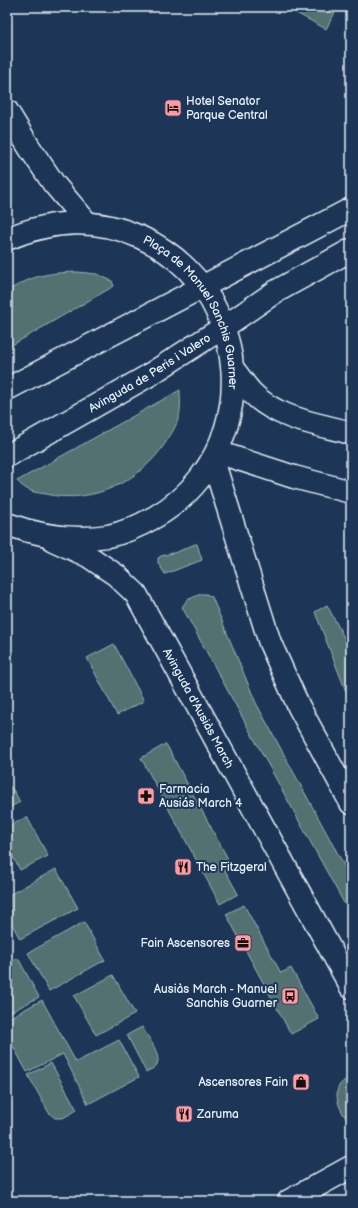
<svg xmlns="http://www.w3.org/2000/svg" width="358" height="1208" font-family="'Balsamiq Sans',sans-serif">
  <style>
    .green { fill: #537170; stroke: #9eb1b4 }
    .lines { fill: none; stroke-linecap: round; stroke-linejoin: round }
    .minor-casing { stroke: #e8f1f8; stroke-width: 25 }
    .secondary-casing { stroke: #e8f1f8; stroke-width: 25 }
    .primary-casing { stroke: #e8f1f8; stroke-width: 25 }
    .minor { stroke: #1d3557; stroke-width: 22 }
    .secondary { stroke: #1d3557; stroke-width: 22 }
    .primary { stroke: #1d3557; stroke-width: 22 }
    .labels { text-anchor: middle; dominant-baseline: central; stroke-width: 4; stroke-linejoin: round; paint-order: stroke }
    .poi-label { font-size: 12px; fill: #e8f1f8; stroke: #1d3557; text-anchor: start }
    .street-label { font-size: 12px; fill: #e8f1f8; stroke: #1d3557 }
  </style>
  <rect width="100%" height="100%" fill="#1d3557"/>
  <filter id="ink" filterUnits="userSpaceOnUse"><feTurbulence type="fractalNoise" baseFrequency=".025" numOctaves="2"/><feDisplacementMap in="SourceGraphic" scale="8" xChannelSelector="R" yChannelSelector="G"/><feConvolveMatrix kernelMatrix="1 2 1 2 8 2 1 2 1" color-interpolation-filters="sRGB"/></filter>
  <g filter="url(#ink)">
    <g class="green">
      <path d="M285,7h53l-12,22z"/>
      <path d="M77,272l20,2 15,7 2,5 -107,62v-57c27,-16 39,-18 70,-19z"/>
      <path d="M180,390c0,7 1,14 0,21 -1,11 -8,22 -14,31 -25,39 -73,63 -120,52 -5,-1 -12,-1 -17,-4 -5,-2 -9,-6 -12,-9z"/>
      <path d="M195,544h2l5,16 -37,14 -7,-11v-5l3,-2 16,-4z"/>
      <path d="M201,594h5l6,3 44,106 95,175v38l-169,-309 5,-7z"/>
      <path d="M327,605l24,46v48l-4,-5 -32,-82z"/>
      <path d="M114,644l30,57 -27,14 -30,-57z"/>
      <path d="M166,744l62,115 -7,4 17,31 -18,10 -79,-146z"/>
      <path d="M7,783l7,8 6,11 -13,7z"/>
      <path d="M27,817l21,39 -28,14 -13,-24v-19z"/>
      <path d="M56,869l22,39 -58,31 -13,-24v-19z"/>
      <path d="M244,905l37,68 10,-5 28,51 -28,15 -65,-120z"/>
      <path d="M84,922l21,38 -56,31 -21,-38z"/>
      <path d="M18,958l21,39 -32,17v-50z"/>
      <path d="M113,975l22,39 -39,21 -22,-39z"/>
      <path d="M42,1000l34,62 43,-22 20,37 -51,27 -25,-50 -36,18 -20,-37v-16z"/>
      <path d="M142,1027c5,9 23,31 13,40 -2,2 -6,3 -9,5l-19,-37z"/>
      <path d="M51,1063l26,47 -14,8h-8l-6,-5 -21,-38z"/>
      <path d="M349,1077l2,3v44c-8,-8 -17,-24 -13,-36 2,-5 7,-8 11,-11z"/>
    </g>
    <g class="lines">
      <defs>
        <path id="minor" d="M289,1201l62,-34"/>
        <g id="secondary">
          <path d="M7,111l22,36 25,37 33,39"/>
          <path d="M233,369c7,8 12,17 19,24 25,26 66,31 99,40"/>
          <path d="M217,452l77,25 57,15"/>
        </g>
        <g id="primary">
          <path id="s1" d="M7,239c44,-19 89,-22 133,-2 34,15 63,43 78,77 34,74 8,162 -63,203 -14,8 -31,16 -47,19 -34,5 -69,0 -101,-12"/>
          <path d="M7,389l344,-180"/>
          <path id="s2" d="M7,456l139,-79 78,-50 51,-35 76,-42"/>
          <path d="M213,460l57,183 29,64 52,96"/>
          <path id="s3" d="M53,540l35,16 28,19 20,19 215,393"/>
        </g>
      </defs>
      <use href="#minor" class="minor-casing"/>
      <use href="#secondary" class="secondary-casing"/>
      <use href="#primary" class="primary-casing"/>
      <use href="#minor" class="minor"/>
      <use href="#secondary" class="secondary"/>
      <use href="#primary" class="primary"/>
    </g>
  </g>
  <defs>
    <symbol id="hotel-square" viewBox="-11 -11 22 22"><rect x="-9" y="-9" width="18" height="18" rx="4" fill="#ff9aa2" stroke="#1d3557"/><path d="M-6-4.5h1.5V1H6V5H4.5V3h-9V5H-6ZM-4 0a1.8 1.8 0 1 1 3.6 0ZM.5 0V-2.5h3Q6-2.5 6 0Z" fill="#111"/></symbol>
    <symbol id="pharmacy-square" viewBox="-11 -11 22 22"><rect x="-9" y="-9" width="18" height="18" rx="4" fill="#ff9aa2" stroke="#1d3557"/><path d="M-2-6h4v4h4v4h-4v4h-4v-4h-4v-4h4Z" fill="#111"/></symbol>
    <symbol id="restaurant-square" viewBox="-11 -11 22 22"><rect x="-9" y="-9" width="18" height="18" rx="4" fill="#ff9aa2" stroke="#1d3557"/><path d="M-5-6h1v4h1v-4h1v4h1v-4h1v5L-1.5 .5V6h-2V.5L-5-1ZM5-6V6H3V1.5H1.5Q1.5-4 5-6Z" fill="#111"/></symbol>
    <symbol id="office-square" viewBox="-11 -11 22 22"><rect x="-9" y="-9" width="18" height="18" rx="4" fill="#ff9aa2" stroke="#1d3557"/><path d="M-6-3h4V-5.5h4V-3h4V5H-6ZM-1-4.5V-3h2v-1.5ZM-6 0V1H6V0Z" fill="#111"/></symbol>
    <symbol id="bus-square" viewBox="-11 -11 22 22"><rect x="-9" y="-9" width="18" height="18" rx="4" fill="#ff9aa2" stroke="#1d3557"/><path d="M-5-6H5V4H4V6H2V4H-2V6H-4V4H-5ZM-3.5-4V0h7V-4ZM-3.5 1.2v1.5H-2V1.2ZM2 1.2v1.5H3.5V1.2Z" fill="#111"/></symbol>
    <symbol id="shop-square" viewBox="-11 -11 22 22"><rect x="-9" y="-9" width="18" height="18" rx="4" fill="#ff9aa2" stroke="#1d3557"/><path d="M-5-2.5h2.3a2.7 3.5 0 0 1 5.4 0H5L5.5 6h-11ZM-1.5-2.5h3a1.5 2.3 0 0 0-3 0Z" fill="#111"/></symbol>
  </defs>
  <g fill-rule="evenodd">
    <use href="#hotel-square" x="163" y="98" width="20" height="20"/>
    <use href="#pharmacy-square" x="136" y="786" width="20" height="20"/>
    <use href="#restaurant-square" x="173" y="857" width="20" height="20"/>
    <use href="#office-square" x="233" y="933" width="20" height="20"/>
    <use href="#bus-square" x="280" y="986" width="20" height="20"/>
    <use href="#shop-square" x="291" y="1072" width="20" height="20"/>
    <use href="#restaurant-square" x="174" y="1104" width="20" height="20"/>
  </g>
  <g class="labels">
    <g class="poi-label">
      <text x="186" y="101">Hotel Senator<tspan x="186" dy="14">Parque Central</tspan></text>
      <text x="159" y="789">Farmacia<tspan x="159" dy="14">Ausiás March 4</tspan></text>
      <text x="196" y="867">The Fitzgeral</text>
      <text x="230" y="943" text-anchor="end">Fain Ascensores</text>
      <text x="277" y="989" text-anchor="end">Ausiàs March - Manuel<tspan x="277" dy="14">Sanchis Guarner</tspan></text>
      <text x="288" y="1082" text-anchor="end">Ascensores Fain</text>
      <text x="197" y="1114">Zaruma</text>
    </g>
    <g class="street-label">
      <text stroke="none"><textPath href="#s1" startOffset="234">Plaça de Manuel Sanchis Guarner</textPath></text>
      <text stroke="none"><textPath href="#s2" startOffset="165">Avinguda de Peris i Valero</textPath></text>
      <text stroke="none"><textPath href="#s3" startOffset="230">Avinguda d'Ausiàs March</textPath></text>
    </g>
  </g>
  <rect width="358" height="1208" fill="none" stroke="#1d3557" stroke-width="24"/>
  <rect x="12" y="12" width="334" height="1184" fill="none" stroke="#e8f1f8" stroke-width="1.5" filter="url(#ink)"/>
</svg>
